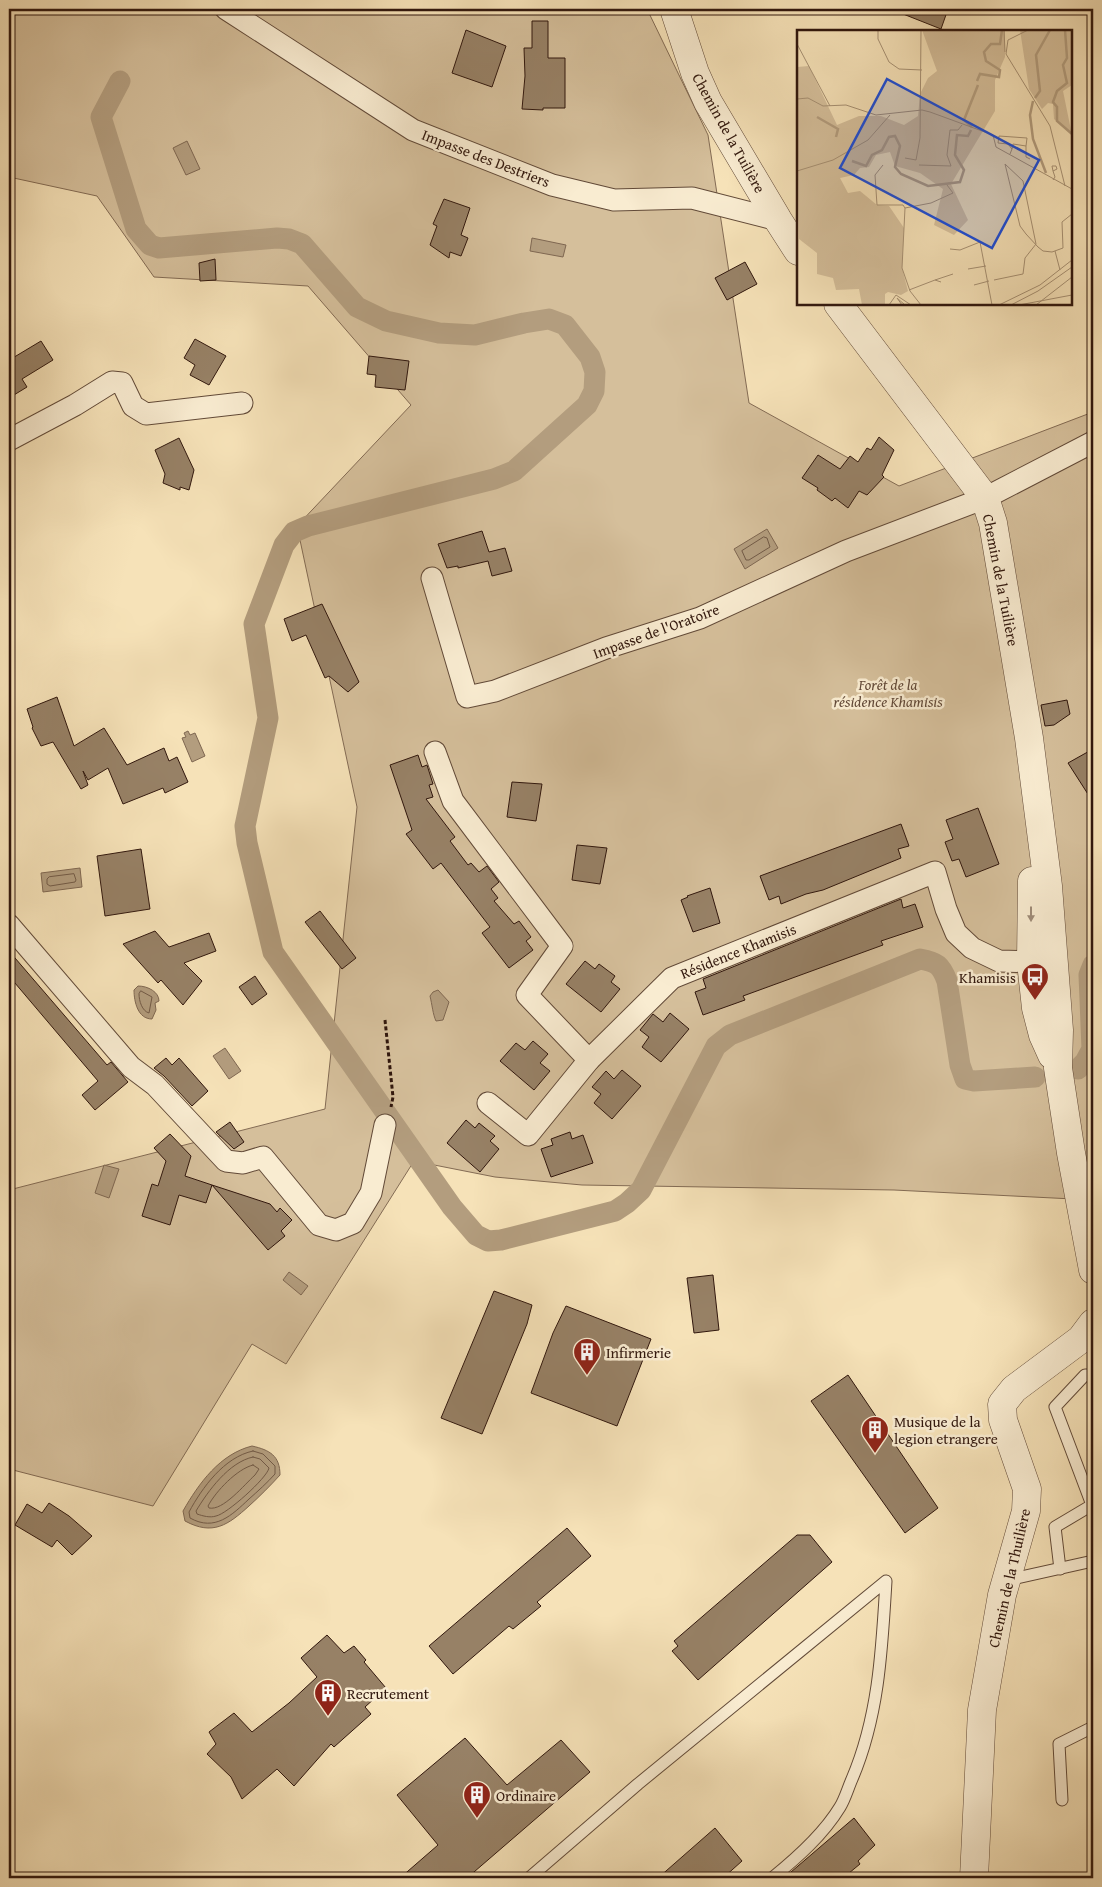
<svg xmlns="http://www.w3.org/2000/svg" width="1102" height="1887" font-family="'Gentium Book Plus',serif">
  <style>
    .green { fill: #d5bf9b; stroke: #836b54 }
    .water { fill: #b39d7e; stroke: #7f6751 }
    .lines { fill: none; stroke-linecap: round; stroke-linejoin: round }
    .shore { stroke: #725a46; stroke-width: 1 }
    .canal { stroke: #b39d7e; stroke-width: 21 }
    .building { fill: #978166; stroke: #31170d }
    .service-casing { stroke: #624a38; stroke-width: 13 }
    .minor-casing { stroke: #624a38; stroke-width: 23 }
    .tertiary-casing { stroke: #624a38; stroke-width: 29 }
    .path { stroke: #31170d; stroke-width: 3; stroke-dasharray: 4 2.5; stroke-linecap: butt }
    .service { stroke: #f9ecd1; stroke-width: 11 }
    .minor { stroke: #f9ecd1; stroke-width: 21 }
    .tertiary { stroke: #f9ecd1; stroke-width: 28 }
    .oneway { fill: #9f8c79 }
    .labels { text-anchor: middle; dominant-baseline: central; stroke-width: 5; stroke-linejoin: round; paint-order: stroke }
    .street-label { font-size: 15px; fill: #31170d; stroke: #f9ecd1 }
    .park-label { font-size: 15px; font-style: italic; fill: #624938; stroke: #f9ecd1 }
    .poi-label { font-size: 15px; fill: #31170d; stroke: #f9ecd1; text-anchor: start }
    .inset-river { fill: none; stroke: #b39d7e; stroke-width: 2.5 }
    .inset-road { fill: none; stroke: #a79174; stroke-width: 1 }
    .view { fill: #1d4ed8; fill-opacity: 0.15; stroke: #1d4ed8; stroke-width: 2.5 }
    .inset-edge { fill: none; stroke: #31170d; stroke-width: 2.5 }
  </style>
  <rect width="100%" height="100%" fill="#f6e2b8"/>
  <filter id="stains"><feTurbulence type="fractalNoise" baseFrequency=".004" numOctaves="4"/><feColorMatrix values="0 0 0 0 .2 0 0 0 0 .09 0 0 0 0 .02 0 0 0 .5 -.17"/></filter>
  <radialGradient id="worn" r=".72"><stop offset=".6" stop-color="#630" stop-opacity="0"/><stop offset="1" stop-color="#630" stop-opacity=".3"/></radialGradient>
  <path class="green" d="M9,9h638l61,126 41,268 150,83 194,-74v788l-199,-10 -312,-5 -87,-8 -81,-16 -128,203 -34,-20 -99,162 -144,-37v-279l316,-81 32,-302 -60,-281 114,-121 -103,-119 -154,-9 -57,-81 -88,-19z"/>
  <g class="water">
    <path d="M187,141l13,28 -14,6 -13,-27z"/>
    <path d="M532,238l34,7 -3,12 -33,-6z"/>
    <path d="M767,529l11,19 -33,21 -11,-20z"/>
    <path d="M188,731l2,4 5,-2 10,23 -13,6 -10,-24 4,-1 -2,-4z"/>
    <path d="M80,868l2,19 -39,5 -2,-19z"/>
    <path d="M138,986c10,0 21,6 21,15l-4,2 1,7 -4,9c-14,0 -18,-17 -18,-29z"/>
    <path d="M438,990l11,12 -6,18 -7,1c-3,-6 -4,-17 -6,-25l3,-4z"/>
    <path d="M225,1048l16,23 -12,8 -16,-23z"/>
    <path d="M104,1165l15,4 -10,29 -14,-5z"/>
    <path d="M289,1272l19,14 -7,9 -18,-15z"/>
    <path d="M252,1446c18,4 28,10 28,29 -10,11 -20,21 -31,31 -21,19 -36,30 -64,15l-2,-10c16,-28 37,-57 69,-65z"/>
  </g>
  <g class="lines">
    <g class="shore">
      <path d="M764,537l3,1 3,9 -21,13h-3l-4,-9z"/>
      <path d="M74,874l2,6 -1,2 -25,4 -3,-2v-5l2,-2z"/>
      <path d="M141,991l11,6 -3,16c-7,-2 -10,-12 -10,-19z"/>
      <path d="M253,1451l10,3 12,12v8c-8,9 -17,17 -26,25 -17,16 -34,33 -59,19l-1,-6c13,-24 35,-55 64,-61z"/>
      <path d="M253,1457l7,2 9,9c-2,10 -42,46 -53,48 -6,2 -13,0 -19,-2l-1,-3c12,-20 33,-49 57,-54z"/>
      <path d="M253,1465l6,4 -4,6c-11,10 -32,36 -46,33l-1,-2c8,-15 29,-37 45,-41z"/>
    </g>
    <g class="canal">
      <path d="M120,81l-19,36 35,112 14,16 9,3 118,-10 12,1 13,5 55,63 29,14 53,12 36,2 49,-12 25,-4 16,6 25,32 5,15 -1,19 -7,14 -73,66 -20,8 -186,47 -14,6 -10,13 -30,79 14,94 -23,108 2,17 26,109 179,255 24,28 12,6 13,-1 114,-29 12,-8 14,-13 75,-144 14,-11 190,-76c17,3 21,6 27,22l13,84 5,14 9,2 61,-4"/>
      <path d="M1078,1069l7,-7 7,-13 -3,-74 4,-10"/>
    </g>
  </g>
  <g class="building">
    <path d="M893,9h55l-7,20 -48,-19z"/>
    <path d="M532,21h16v37h17v50h-22v2l-21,-1 3,-33 -1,-28h8z"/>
    <path d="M466,30l40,16 -14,41 -40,-14z"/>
    <path d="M444,199l26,9 -9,27 7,3 -7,18 -11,-4 -1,6 -19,-13 7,-19 -4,-2z"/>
    <path d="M215,259l1,21 -16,1 -1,-18z"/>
    <path d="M745,262l12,22 -30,16 -12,-22z"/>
    <path d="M195,339l31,17 -17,29 -19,-10 5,-10 -11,-7z"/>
    <path d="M41,341l12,19 -31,19 5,8 -18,11v-43l2,4z"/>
    <path d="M369,356l40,5 -4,29 -30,-3 1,-12 -9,-1z"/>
    <path d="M879,437l15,13 -12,25 2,2 -17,18 -8,-4 -11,17 -13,-10 -3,3 -15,-11 1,-2 -16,-10 16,-23 22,14 10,-13 8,6 9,-14 4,2z"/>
    <path d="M179,438l15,32 -5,20 -9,-3v3l-17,-7 2,-9 -10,-24z"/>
    <path d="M482,531l7,21 16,-4 7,23 -20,5 -4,-15 -30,7v-2l-11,2 -9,-24z"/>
    <path d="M322,604l37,78 -11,10 -19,-16 -4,2 -19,-43 -14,6 -8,-22z"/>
    <path d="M57,697l17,49 30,-18 23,37 37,-17 5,13 8,-4 11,25 -23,11 -2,-5 -40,16 -15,-36 -20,12 -5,-9 5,14 -7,4 -28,-47 -12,4 -9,-18 1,-1 -6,-18z"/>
    <path d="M1067,700l3,14 -16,11 -9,1 -4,-21z"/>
    <path d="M1093,749v53l-25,-39z"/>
    <path d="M418,755l4,12 5,-2 6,19 -4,1 4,12 -7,2 29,38 -5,4 18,24 3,-2 8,9 8,-6 12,16 -8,7 7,9 -4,3 20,23 5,-3 12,16 -5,4 7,9 -24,18 -27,-35 8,-6 -49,-64 -8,6 -27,-35 6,-4 -22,-65z"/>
    <path d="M512,782l30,2 -6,37 -29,-4z"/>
    <path d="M978,808l21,56 -33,13 -7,-18 -7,2 -7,-19 8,-3 -7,-19z"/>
    <path d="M901,824l8,22 -11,3 3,9 -78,32 -17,4 -25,10 -2,-8 -10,4 -9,-24z"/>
    <path d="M577,845l30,3 -7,36 -28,-4z"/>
    <path d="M141,849l9,60 -45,7 -8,-60z"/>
    <path d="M710,888l10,35 -27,9 -12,-32 7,-3 -1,-1z"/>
    <path d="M901,899l2,9 12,-4 8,23 -42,14 2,4 -140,51 2,4 -42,15 -8,-23 11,-4 -3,-9z"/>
    <path d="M320,911l36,47 -14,11 -37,-47z"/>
    <path d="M155,931l14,16 40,-14 7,18 -32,12 18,18 -19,24 -22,-25 -3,3 -35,-39z"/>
    <path d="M9,951l98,114 4,-3 17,20 -33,28 -13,-15 16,-14 -89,-105z"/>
    <path d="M585,961l10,8 4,-5 16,12 -4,6 9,7 -19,23 -35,-28z"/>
    <path d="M255,976l12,18 -15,11 -13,-18z"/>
    <path d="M670,1013l19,16 -28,33 -19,-15 7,-10 -9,-7 13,-16 10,8z"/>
    <path d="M533,1041l15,13 -8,9 10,8 -16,19 -34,-29 16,-18 9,7z"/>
    <path d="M166,1058l6,7 7,-7 29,33 -16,15 -28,-30 -10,-8z"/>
    <path d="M622,1070l19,16 -29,33 -18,-16 7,-9 -9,-7 14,-16 8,8z"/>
    <path d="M466,1120l9,8 4,-5 16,13 -5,5 9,8 -19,23 -33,-29z"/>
    <path d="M230,1122l14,20 -10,7 -18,-17z"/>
    <path d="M570,1132l2,7 11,-4 10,28 -42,14 -10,-28 12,-4 -2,-6z"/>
    <path d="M170,1134l21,22 -6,20 27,9 -6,18 -27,-8 -9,30 -28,-9 10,-32 6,2 8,-25 -12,-13z"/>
    <path d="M212,1185l58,19 7,8 3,-4 12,12 -11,11 4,5 -17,14z"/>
    <path d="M713,1275l6,55 -25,3 -7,-55z"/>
    <path d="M494,1291l38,14 -5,19 -45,110 -41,-16z"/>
    <path d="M566,1306l85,33 -34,87 -86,-33 22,-60z"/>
    <path d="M848,1375l90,133 -33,25 -94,-132z"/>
    <path d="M49,1503l20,13 23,20 -20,19 -15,-15 -5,7 -37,-22 12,-21 15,9z"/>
    <path d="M567,1528l24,28 -54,46 4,4 -28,23 -4,-3 -56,48 -24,-28z"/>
    <path d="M797,1535h13l22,27 -134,118 -26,-29 6,-5 -4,-5z"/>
    <path d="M327,1635l17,18 10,-7 12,14 -2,2 22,26 -21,19 6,7 -37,33 -3,-3 -37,42 -17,-17 -35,30 -11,-22 -24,-23 9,-10 -7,-12 25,-19 18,19 37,-29 28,-26 -16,-19z"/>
    <path d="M465,1738l42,47 54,-45 29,32 -123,106h-67l38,-33 -41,-50z"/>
    <path d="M854,1818l21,27 -17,16 2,3 -17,14h-59z"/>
    <path d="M715,1828l27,33 -19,17h-65z"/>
  </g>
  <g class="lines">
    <defs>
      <g id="service">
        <path d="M1060,1569l-5,-42 37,-22 -37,-98 30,-32h8"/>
        <path d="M1008,1580l85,-19"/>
        <path d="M1062,1800l-3,-56 34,-17"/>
        <path d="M529,1878l109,-94 248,-203c-4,67 -7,135 -34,198 -4,9 -7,20 -12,28 -17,28 -43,51 -68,71"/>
      </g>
      <g id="minor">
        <path d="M226,9l187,121 139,55 62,15 78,-2 86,22"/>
        <path d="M9,440l66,-35 37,-23 10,1 11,23 13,8 96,-11"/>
        <path d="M432,578l35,119 28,-6 111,-43 94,-30 146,-67 139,-53 108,-56"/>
        <path d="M435,752l18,49 109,145 -35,49 62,65 83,-82 263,-106 11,37 10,24 16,15 27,13 46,1"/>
        <path d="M9,925l122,142 24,18 71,76 17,2 20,-6 56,68 17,5 17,-7 18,-30 14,-68"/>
        <path d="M488,1103l40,32 61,-75"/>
      </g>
      <g id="tertiary">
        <path d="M674,9l21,64 13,29 70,118 20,31"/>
        <path d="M838,304l147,194 8,25 36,215 19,148 11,144 -1,38 13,85 22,117"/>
        <path d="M1032,881l-1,81 5,46 7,27 9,20"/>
        <path d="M974,1878l8,-168 20,-115 24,-84 1,-22 -24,-69 -1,-16 12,-15 67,-50 12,-16"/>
      </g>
    </defs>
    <use href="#service" class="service-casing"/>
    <use href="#minor" class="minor-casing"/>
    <use href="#tertiary" class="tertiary-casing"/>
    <path class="path" d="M385,1020l8,77 -2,10"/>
    <use href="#service" class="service"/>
    <use href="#minor" class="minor"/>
    <use href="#tertiary" class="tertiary"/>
  </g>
  <defs><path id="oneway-solid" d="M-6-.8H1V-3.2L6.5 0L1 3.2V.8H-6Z" transform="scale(1.25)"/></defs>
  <use class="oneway" href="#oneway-solid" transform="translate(1031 914) rotate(90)"/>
  <defs>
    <symbol id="bus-pin" viewBox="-11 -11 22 30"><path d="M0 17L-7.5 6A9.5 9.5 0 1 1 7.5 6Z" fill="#8f2418" stroke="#f9ecd1"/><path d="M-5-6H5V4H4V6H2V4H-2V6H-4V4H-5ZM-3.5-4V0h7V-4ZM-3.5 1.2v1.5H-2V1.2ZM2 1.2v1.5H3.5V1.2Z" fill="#fff"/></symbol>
    <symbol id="building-pin" viewBox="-11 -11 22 30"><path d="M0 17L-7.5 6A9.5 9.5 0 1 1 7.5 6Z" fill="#8f2418" stroke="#f9ecd1"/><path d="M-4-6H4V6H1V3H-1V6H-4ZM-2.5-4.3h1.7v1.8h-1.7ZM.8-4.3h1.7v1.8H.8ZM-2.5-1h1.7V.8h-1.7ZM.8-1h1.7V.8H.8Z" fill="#fff"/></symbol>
  </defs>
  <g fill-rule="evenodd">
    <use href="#bus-pin" x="1019" y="961" width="32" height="43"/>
    <use href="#building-pin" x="571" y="1336" width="32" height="43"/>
    <use href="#building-pin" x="859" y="1414" width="32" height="43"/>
    <use href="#building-pin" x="312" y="1677" width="32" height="43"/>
    <use href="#building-pin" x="461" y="1779" width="32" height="43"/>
  </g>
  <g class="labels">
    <g class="street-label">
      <text transform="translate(729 133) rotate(61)">Chemin de la Tuilière</text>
      <text transform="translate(486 158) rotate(21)">Impasse des Destriers</text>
      <text transform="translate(1001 580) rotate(79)">Chemin de la Tuilière</text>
      <text transform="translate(656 631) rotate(-20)">Impasse de l'Oratoire</text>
      <text transform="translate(738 951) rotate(-22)">Résidence Khamisis</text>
      <text transform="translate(1009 1578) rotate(-77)">Chemin de la Thuilière</text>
    </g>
    <g class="park-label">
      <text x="888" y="684">Forêt de la<tspan x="888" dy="17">résidence Khamisis</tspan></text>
    </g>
    <g class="poi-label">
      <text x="1016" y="977" text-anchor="end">Khamisis</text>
      <text x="606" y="1352">Infirmerie</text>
      <text x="894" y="1421">Musique de la<tspan x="894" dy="17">legion etrangere</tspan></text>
      <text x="347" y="1693">Recrutement</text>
      <text x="496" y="1795">Ordinaire</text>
    </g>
  </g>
  <g transform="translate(797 30)">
    <rect width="275" height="275" fill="#f6e2b8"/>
    <path d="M125,0h83v27l-10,23v31l-44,73 17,36 -14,15 -20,-10 9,-36 -23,-16 -25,-7 -5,-14 -14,3 -7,12 -9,1 -6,7 -14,3 8,15 12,-2 17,14 12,1 15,22 -2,40 6,23 -7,4 -13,-3 -3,2v11h-23l-3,-16 -23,1 -3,-12 -16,-4v-21l-18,-14 -2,-172 12,-1 28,59 22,-9h22l23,9 14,-9 2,-22 8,-16 9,-7zM223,0h52v55l-9,6 9,44 -18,-16 -1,-15 -5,-1 -6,6 -13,-20z" fill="#d5bf9b"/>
    <path class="inset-river" d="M268,0l2,28 -4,7 4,18 -10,8 -4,11 4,5v14l15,13M180,51l3,-7 19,3 1,-7 -14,-9 -2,-9 7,-8h9l2,-14M238,68l5,-7 -4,-36 14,-25M236,71l-3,14 3,24 13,34M20,87l21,12 -2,8M175,97l-8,-7 14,-35M55,131l14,5 6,-11 10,-5 7,-13 6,-1 5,10 -5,21 6,7 27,12 32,-4 4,-12 -9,-15 2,-20 11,1 3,-6"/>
    <path class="inset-road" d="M81,0v9l11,23 10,7 23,1M207,0l1,22M231,0l-20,10 -2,14 44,72 15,60M0,14l33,62M0,69l11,-1 15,8 23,-1 30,10 46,-5 8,2 63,23 3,12 76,42M229,116v11l4,2M213,124l2,-5 1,-5 13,2 1,-8 -28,-2 -1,7 10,1 4,5M108,128l11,2 4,-22 1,-108M86,135l-8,10 2,30h26l2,3 26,-5 22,-10 -6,-8M122,135l32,1 -4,-11 3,-25h8l4,-5M0,141l36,-11 35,-20 22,-25M256,150l2,-3 -2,-6 -1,-5h4l1,3 -4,2M108,178l-3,60 8,23 11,14M239,214l-13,-63 -18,-17 15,62 6,8 12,13 5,4 9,1 11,-4 -1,-26 10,-8M153,219l10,1 20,-8 12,63M258,221l5,19M171,239l18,-3M138,250l18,-6M197,250l29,-6 2,-16 11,-14M177,255l15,-4M112,260l26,-10 6,2M92,275l7,-10 15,10M105,275l-5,-7 8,7M202,275l41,-20 32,-25M214,275l27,-14 34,-24M222,275l53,-10M239,275l36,-28"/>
    <path class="view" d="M90,49l152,81 -47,88 -152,-80z"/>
    <rect width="275" height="275" class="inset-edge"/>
  </g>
  <rect width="1102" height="1887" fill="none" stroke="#f6e2b8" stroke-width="30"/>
  <rect x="10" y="10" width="1082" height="1867" fill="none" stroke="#31170d" stroke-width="2.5"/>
  <rect x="15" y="15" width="1072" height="1857" fill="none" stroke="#31170d"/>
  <rect width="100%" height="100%" filter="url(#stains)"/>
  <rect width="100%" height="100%" fill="url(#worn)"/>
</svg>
